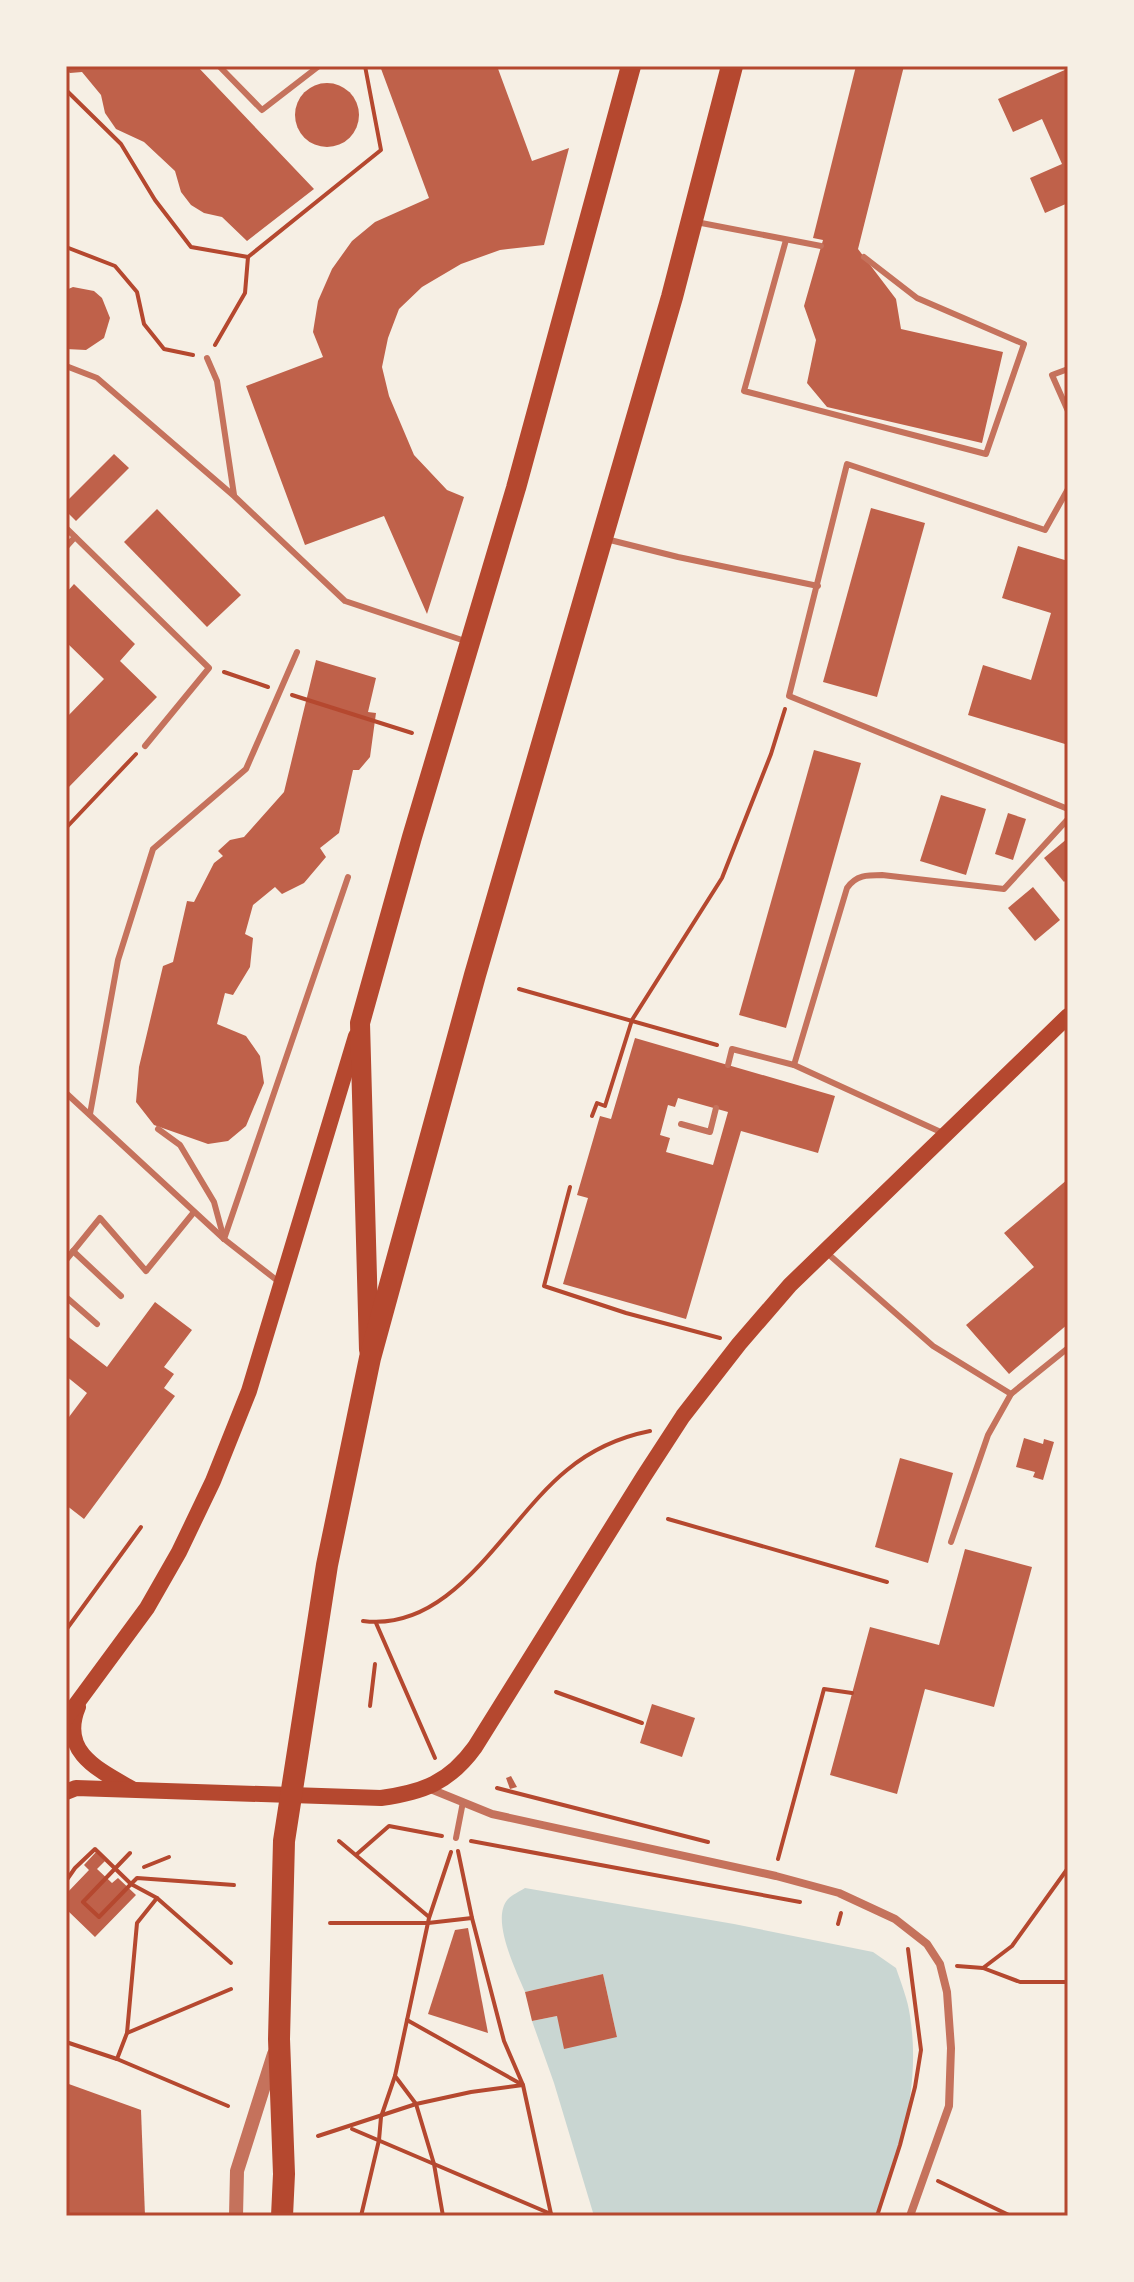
<svg xmlns="http://www.w3.org/2000/svg" width="1134" height="2282" font-family="'Noto Sans',sans-serif">
  <style>
    .water { fill: #c9d6d2 }
    .building { fill: #bf614a; fill-rule: evenodd }
    .lines { fill: none; stroke-linecap: round; stroke-linejoin: round }
    .path { stroke: #b5482f; stroke-width: 4 }
    .service { stroke: #c5725c; stroke-width: 6 }
    .minor { stroke: #c5725c; stroke-width: 8 }
    .tertiary { stroke: #c5725c; stroke-width: 14 }
    .secondary { stroke: #b5482f; stroke-width: 16 }
    .primary { stroke: #b5482f; stroke-width: 20 }
    .trunk { stroke: #b5482f; stroke-width: 22 }
    .neatline { fill: none; stroke: #b5482f; stroke-width: 3 }
  </style>
  <rect width="100%" height="100%" fill="#f6efe4"/>
  <path class="water" d="M525,1888l209,36 139,28 23,16c5,15 12,32 14,48 11,68 -9,136 -33,200h-283l-40,-133 -22,-62 25,-5 60,21 -14,-63 -78,18c-9,-22 -35,-73 -17,-93 4,-4 12,-8 17,-11z"/>
  <g class="building">
    <path d="M66,66h131l117,123 -67,52 -25,-24 -18,-4 -13,-8 -10,-13 -6,-21 -31,-29 -28,-13 -11,-16 -4,-18 -19,-23 -12,1 -4,-3z"/>
    <path d="M380,66h117l35,95 37,-13 -25,97 -44,5 -39,14 -39,23 -23,22 -11,29 -6,29 7,29 25,59 33,35 17,7 -37,117 -43,-98 -79,29 -59,-159 77,-29 -10,-25 5,-31 14,-32 20,-28 23,-19 54,-24z"/>
    <path d="M856,66h48l-46,183 38,50 5,30 102,23 -21,91 -155,-36 -20,-24 9,-43 -12,-34 19,-66 -10,-2z"/>
    <path d="M1067,69l1,134 -23,10 -15,-35 32,-14 -20,-45 -29,13 -15,-33z"/>
    <circle cx="327" cy="115" r="32"/>
    <path d="M73,287l21,4 8,7 8,20 -6,20 -18,12 -20,-1v-59z"/>
    <path d="M114,454l15,14 -53,53 -10,-10v-9z"/>
    <path d="M871,508l54,15 -48,174 -54,-15z"/>
    <path d="M157,509l84,86 -34,32 -83,-85z"/>
    <path d="M1018,546l50,15v173l-3,10 -97,-29 15,-50 48,15 20,-67 -49,-15z"/>
    <path d="M74,584l61,60 -15,17 37,36 -91,93v-72l38,-39 -38,-37v-49z"/>
    <path d="M316,660l60,18 -8,34 8,1 -6,44 -11,13h-6l-14,63 -19,15 6,9 -22,26 -22,11 -7,-7 -22,18 -8,29 8,4 -3,29 -17,28 -8,-2 -8,31 29,12 14,20 4,27 -18,43 -18,15 -20,3 -54,-19 -18,-23 3,-35 24,-101 10,-4 14,-61 7,1 20,-39 9,-7 -5,-5 12,-11 14,-3 40,-45z"/>
    <path d="M814,750l47,13 -75,265 -47,-13z"/>
    <path d="M941,795l45,14 -20,66 -46,-14z"/>
    <path d="M1008,813l18,6 -13,41 -18,-6z"/>
    <path d="M1068,838v40l-4,4 -20,-24z"/>
    <path d="M1033,887l27,33 -25,21 -27,-33z"/>
    <path d="M635,1038l200,58 -17,57 -77,-22 -55,188 -123,-35 25,-86 -11,-3 23,-79 11,3zM678,1098l50,14 -15,53 -47,-13 4,-14 -10,-3 8,-30 7,2z"/>
    <path d="M1068,1179v145l-59,50 -43,-49 68,-58 -30,-34z"/>
    <path d="M155,1302l37,28 -28,37 10,7 -10,14 11,8 -91,123 -18,-14v-84l21,-28 -21,-17v-41l41,32z"/>
    <path d="M1024,1438l19,6 1,-5 10,3 -11,38 -10,-3 2,-5 -19,-5z"/>
    <path d="M900,1458l53,15 -25,90 -53,-16z"/>
    <path d="M965,1549l67,18 -38,140 -69,-18 -28,105 -67,-19 40,-148 69,18z"/>
    <path d="M652,1704l43,14 -13,39 -42,-14z"/>
    <path d="M511,1776l6,11 -7,2 -4,-11z"/>
    <path d="M96,1852l9,9 -8,8 15,14 6,-5 18,17 -41,42 -29,-28v-15l23,-24 -5,-5z"/>
    <path d="M468,1928l20,105 -60,-19 27,-84z"/>
    <path d="M603,1974l14,63 -53,12 -7,-33 -25,5 -7,-29z"/>
    <path d="M66,2083l75,27 4,106h-79z"/>
  </g>
  <g class="lines">
    <g class="path">
      <path d="M66,90l55,54 34,56 36,47 57,10 -3,36 -30,52"/>
      <path d="M66,247l49,19 22,26 7,32 20,25 29,6"/>
      <path d="M248,257l133,-107 -16,-84"/>
      <path d="M224,672l44,15"/>
      <path d="M292,695l120,38"/>
      <path d="M66,828l70,-74"/>
      <path d="M519,989l198,56"/>
      <path d="M592,1116l5,-13 8,3 27,-86 90,-142 49,-124 14,-45"/>
      <path d="M570,1187l-26,99 82,27 94,25"/>
      <path d="M668,1519l219,63"/>
      <path d="M363,1621c92,12 142,-101 204,-151 24,-20 53,-33 83,-39"/>
      <path d="M376,1623l59,135"/>
      <path d="M66,1630l75,-103"/>
      <path d="M556,1692l86,31"/>
      <path d="M370,1706l5,-42"/>
      <path d="M497,1788l211,54"/>
      <path d="M339,1841l90,76"/>
      <path d="M471,1841l329,61"/>
      <path d="M458,1851l14,67 32,123 19,44 28,129"/>
      <path d="M451,1852l-22,66 -34,158 21,28 18,60 117,50"/>
      <path d="M130,1853l-47,49 16,15 32,-33 26,14 -20,25 -10,110 -10,26 111,47"/>
      <path d="M357,1854l32,-28 53,10"/>
      <path d="M778,1859l46,-170 28,4"/>
      <path d="M144,1867l25,-10"/>
      <path d="M1068,1868l-56,78 -29,22 37,14h48"/>
      <path d="M66,1881l9,-13 20,-19 36,35 6,-6 97,7"/>
      <path d="M157,1898l74,65"/>
      <path d="M330,1923h98l44,-5"/>
      <path d="M838,1924l3,-11"/>
      <path d="M957,1966l26,2"/>
      <path d="M407,2020l114,64"/>
      <path d="M127,2033l104,-44"/>
      <path d="M66,2042l51,17"/>
      <path d="M352,2129l82,35 9,52"/>
      <path d="M318,2136l98,-32 55,-12 52,-7"/>
      <path d="M938,2181l73,35"/>
      <path d="M361,2216l18,-76 2,-23 14,-41"/>
      <path d="M877,2216l23,-71 15,-58 6,-37 -13,-101"/>
    </g>
    <g class="service">
      <path d="M219,66l43,44 57,-44"/>
      <path d="M696,222l125,24"/>
      <path d="M786,240l-42,151 242,63 38,-110 -107,-46 -53,-41"/>
      <path d="M207,358l10,23 17,114"/>
      <path d="M66,366l31,12 137,118 111,105 120,40"/>
      <path d="M1068,369l-16,6 16,36"/>
      <path d="M1068,489l-23,41 -198,-66 -58,232 279,113"/>
      <path d="M66,528l143,140 -64,78"/>
      <path d="M606,539l72,18 140,29"/>
      <path d="M66,547l9,-10"/>
      <path d="M728,1065l4,-16 62,16 151,69"/>
      <path d="M794,1065l53,-177c9,-13 20,-13 35,-13l122,14 64,-70"/>
      <path d="M66,1093l158,146 55,43"/>
      <path d="M90,1114l28,-154 35,-111 93,-80 51,-117"/>
      <path d="M681,1124l29,8 6,-24"/>
      <path d="M158,1129l22,16 34,57 10,37"/>
      <path d="M224,1239l124,-362"/>
      <path d="M73,1251l48,45"/>
      <path d="M827,1253l106,93 78,48 57,-46"/>
      <path d="M66,1260l34,-42 46,53 48,-59"/>
      <path d="M66,1297l31,27"/>
      <path d="M951,1542l37,-107 23,-41"/>
      <path d="M456,1838l7,-36"/>
    </g>
    <path class="minor" d="M428,1788l64,26 284,62 63,17 56,26 32,25 13,20 7,28 4,56 -2,58 -39,110"/>
    <path class="tertiary" d="M236,2216l1,-45 37,-117"/>
    <g class="secondary">
      <path d="M78,1707c-19,45 21,63 54,82"/>
      <path d="M66,1718l81,-110 32,-56 34,-71 36,-90 107,-355"/>
      <path d="M66,1792l10,-4 305,10c42,-6 68,-15 94,-51l169,-271 39,-60 56,-72 51,-59 278,-269"/>
    </g>
    <path class="primary" d="M369,1350l-9,-327 52,-186 104,-349 115,-422"/>
    <path class="trunk" d="M282,2216l2,-42 -5,-135 5,-198 43,-276 43,-207 105,-383 197,-678 60,-231"/>
  </g>
  <rect width="1134" height="2282" fill="none" stroke="#f6efe4" stroke-width="136"/>
  <rect x="68" y="68" width="998" height="2146" class="neatline"/>
</svg>
